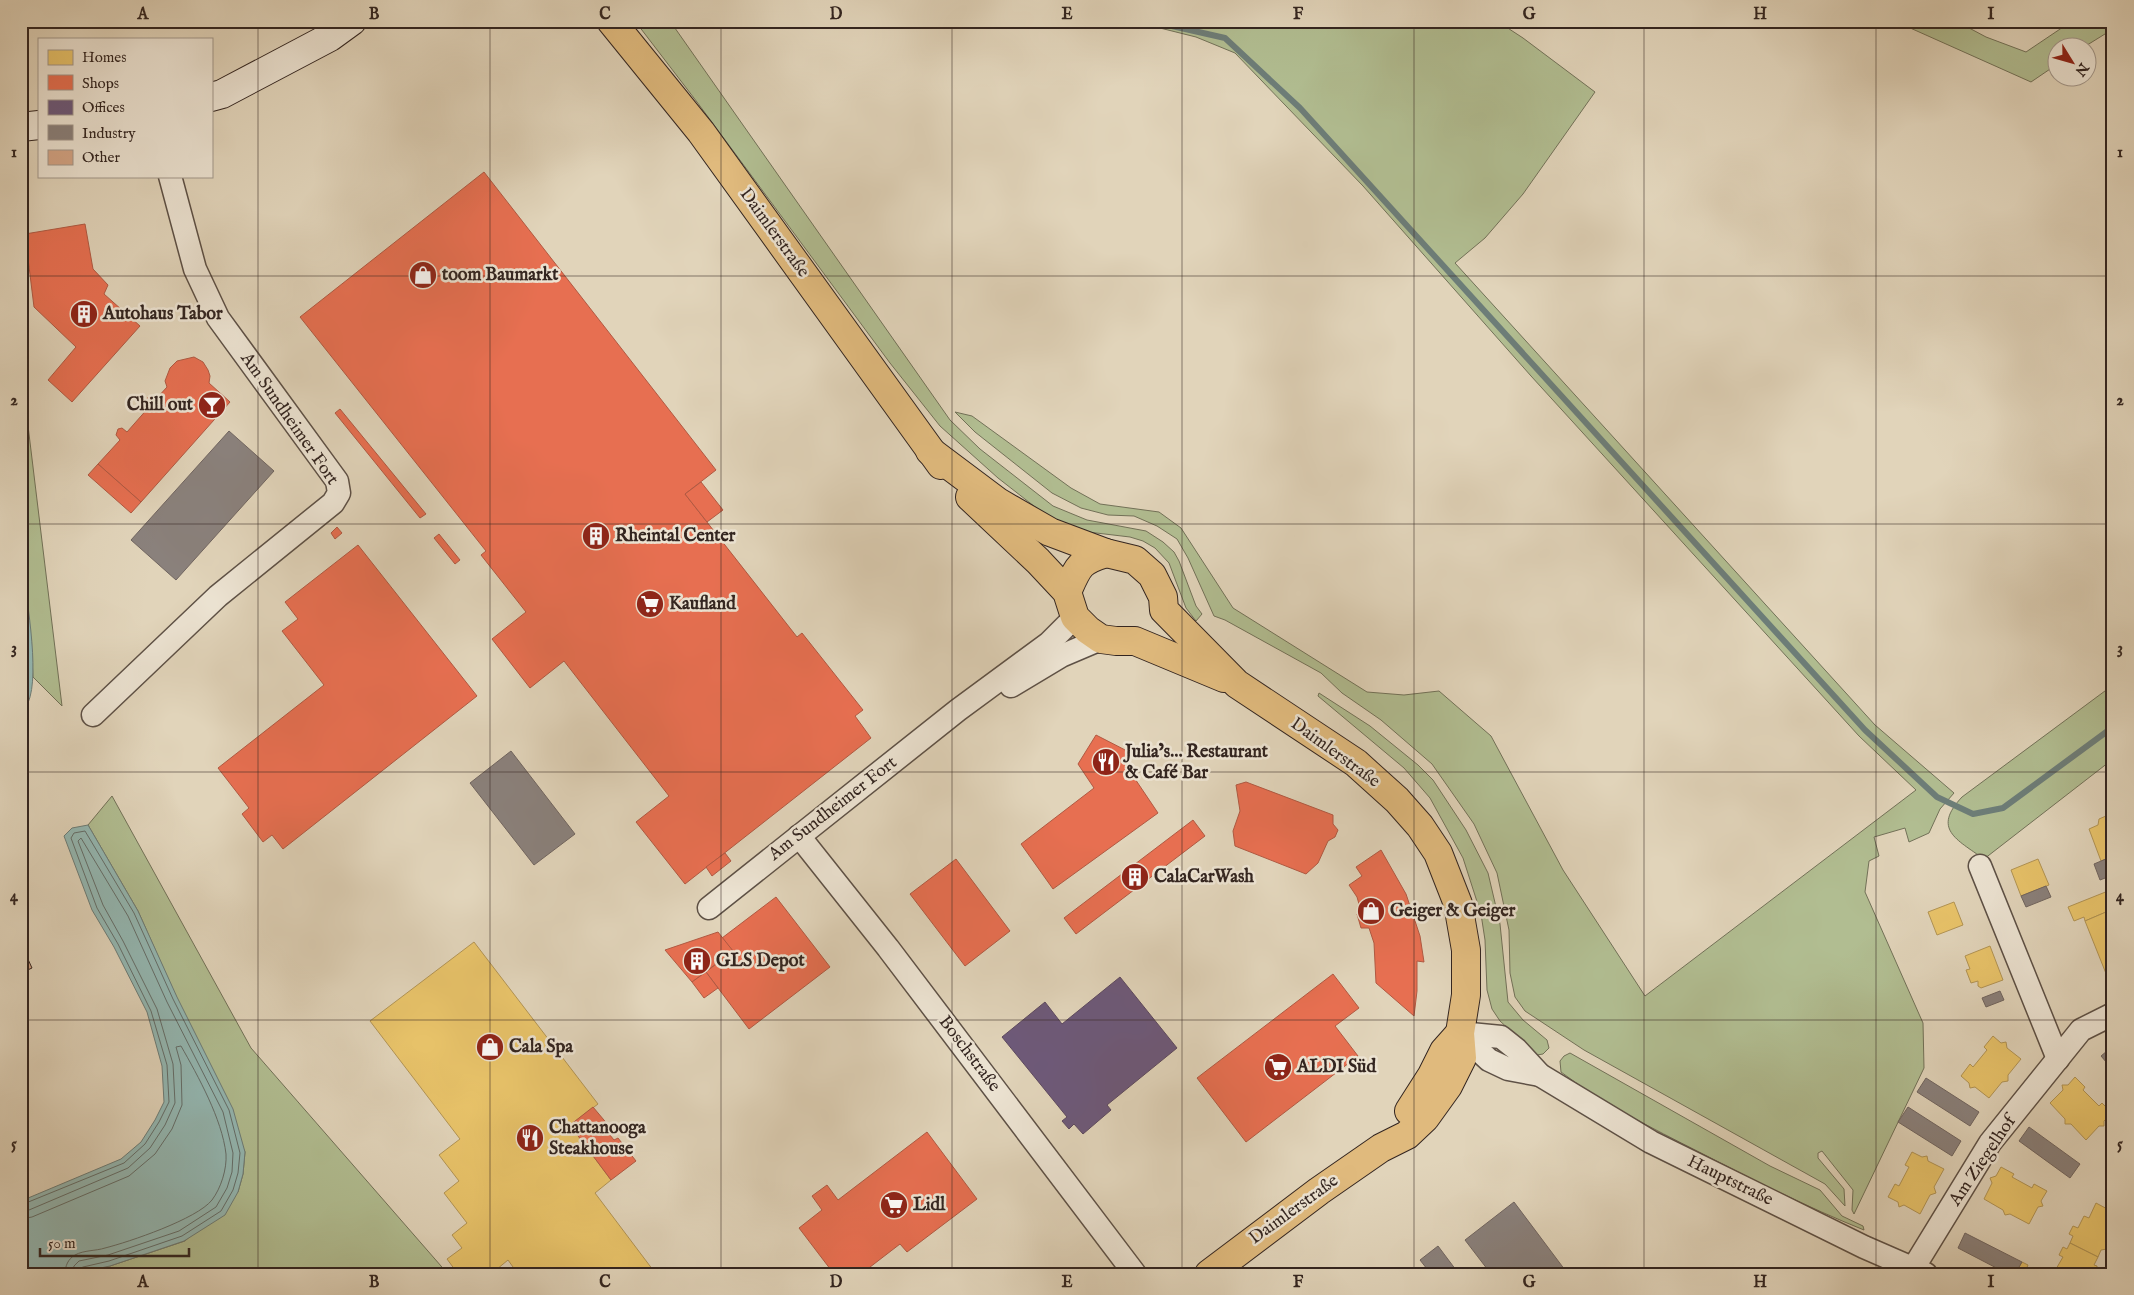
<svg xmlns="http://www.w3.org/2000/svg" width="2134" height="1295" font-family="'IM FELL English',serif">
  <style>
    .green { fill: #b1bd91; stroke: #727158 }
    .water { fill: #94b8b3; stroke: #6d7d78 }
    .homes { fill: #e9c46a; stroke: #b29454 }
    .shops { fill: #e76f51; stroke: #b15942 }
    .offices { fill: #6d597a; stroke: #5c495f }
    .industry { fill: #8a817c; stroke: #706560 }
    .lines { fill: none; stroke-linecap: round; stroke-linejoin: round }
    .shore { stroke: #646e6a; stroke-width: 1 }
    .stream { stroke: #6d7d78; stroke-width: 6 }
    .building { fill: #d4a586; stroke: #332520 }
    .street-casing { stroke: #5e5146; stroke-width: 25 }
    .secondary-casing { stroke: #332520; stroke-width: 30 }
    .primary-casing { stroke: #332520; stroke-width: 30 }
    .street { stroke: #ece3d2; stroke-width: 22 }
    .secondary { stroke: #ece3d2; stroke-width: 28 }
    .primary { stroke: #e0ba7d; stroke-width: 28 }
    .grid { fill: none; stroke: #332520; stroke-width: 1; stroke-opacity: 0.55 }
    .labels { text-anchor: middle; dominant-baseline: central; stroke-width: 5; stroke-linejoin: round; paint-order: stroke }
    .street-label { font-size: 18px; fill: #332520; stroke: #ece3d2 }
    .poi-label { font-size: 18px; font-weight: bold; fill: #332520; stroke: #ece3d2; text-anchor: start }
    .neatline { fill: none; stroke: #332520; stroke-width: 2 }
    .grid-label { font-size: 16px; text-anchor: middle; font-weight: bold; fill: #332520 }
  </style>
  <rect width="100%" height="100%" fill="#e1d4ba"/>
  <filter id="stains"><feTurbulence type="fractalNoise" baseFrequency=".004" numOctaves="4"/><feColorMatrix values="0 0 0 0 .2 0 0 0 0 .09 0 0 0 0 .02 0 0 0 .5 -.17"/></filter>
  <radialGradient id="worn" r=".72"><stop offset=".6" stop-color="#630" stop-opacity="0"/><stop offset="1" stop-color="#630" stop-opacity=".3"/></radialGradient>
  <g class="green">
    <path d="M635,21h35l280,399 30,29 73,57 34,14 59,11 17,11 11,10 5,9 17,45 6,8 -6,7 -10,-13 -17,-45 -14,-15 -12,-7 -13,-4 -42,-5 -28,-10 -21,-12 -41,-32 -58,-52 -50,-63 -193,-261z"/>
    <path d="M1132,21h365l26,17 72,54 -72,102 -38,44 -30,25 420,462 79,68 -14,16 -11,24 -20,9 -4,-14 -31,9 5,19 -10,5 -4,31 58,131 1,45 -70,146 -2,-4 1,-20 -31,-39 -4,2v5l26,31 1,17 -20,-22 -241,-134 -59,-39 -10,-14 -5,-24 -1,-43 -12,-57 -23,-49 -42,-60 -51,-44 -39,-27 -21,-20 -96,-53 -11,-4 -26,-58 -11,-19 -20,-13 -23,-10 -26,-1 -27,-7 -29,-15 -77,-61 -20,-20 17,4 99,72 29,16 59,8 22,16 52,80 134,84 37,3 35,-4 52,45 72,134 82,126 271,-206 -57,-54 -328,-360 -168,-190 -128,-133 -39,-16z"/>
    <path d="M1900,21h56l30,16 40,15 46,-31h41v8l-29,18 -28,1v17l-25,17 -123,-55z"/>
    <path d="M21,368l41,338 -29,-29 -2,-37 -10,-84z"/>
    <path d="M2113,685v74l-129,100c-28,-20 -52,-30 -22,-62z"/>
    <path d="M1319,693l51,33 48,39 15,15 33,50 22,43 12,51 8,78 15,18 24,20 2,8 -6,6 -6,1 -37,-34 -8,-12 -5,-19 -2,-50 -4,-26 -18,-56 -33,-60 -26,-30 -86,-72z"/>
    <path d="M112,796l139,252 197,226h-376l38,-8 75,-25 53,-49 5,-18 2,-22 -107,-241 -50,-86z"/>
    <path d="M1570,1053l200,113 50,24 22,26 21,10 1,4c-57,-23 -111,-50 -165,-78 -47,-24 -96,-48 -138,-80l-1,-11 4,-5z"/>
  </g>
  <g class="water">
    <path d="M21,556c4,34 20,117 7,147 -1,3 -5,6 -7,9z"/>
    <path d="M88,825l50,86 39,86 56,112 12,43 -2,22 -5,18 -13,23 -41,26 -74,25 -38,8h-51v-73l100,-42 20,-17 14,-22 9,-18 -2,-36 -15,-54 -33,-65 -22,-37 -28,-74 8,-8z"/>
  </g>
  <g class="homes">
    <path d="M2106,816l7,3v37l-12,5 -12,-32 9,-4 1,-6z"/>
    <path d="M2038,859l11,26 -28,11 -10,-26z"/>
    <path d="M2113,889v20l-28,12 -1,-4 -10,4 -6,-14z"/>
    <path d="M1954,902l9,23 -26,10 -9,-23z"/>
    <path d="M2113,909v71l-4,1 -24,-60z"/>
    <path d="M474,942l124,162 -28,21 41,55 -16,13 61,81h-138l-10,-14 -17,14h-33l-11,-15 15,-11 -10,-13 15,-12 -23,-30 15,-12 -20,-26 21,-16 -90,-118z"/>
    <path d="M1990,946l13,34 -22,8 -3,-2v-5l-7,2 -5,-13 4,-1 -5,-13z"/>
    <path d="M1993,1036l8,7 5,-1 1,6 14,11 -13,16v6l-6,1 -13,16 -14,-11 -5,1 -1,-5 -8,-7 9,-12 3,3 14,-17 -3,-3z"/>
    <path d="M2075,1077l10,10 -2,3 16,16 3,-3 10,10 -8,8v5h-5l-13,14 -15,-16h-6v-5l-15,-16 13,-13 -1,-5h6z"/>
    <path d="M1912,1152l10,5 5,-1 1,5 16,8 -10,18 2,6 -6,2 -10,19 -16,-9 -5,2 -1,-5 -10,-5 7,-13 4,2 10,-19 -4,-2z"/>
    <path d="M2001,1167l13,7 -2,3 20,11 2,-4 13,7 -6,10 2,5 -5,1 -9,17 -19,-10 -5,1 -2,-5 -19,-11 8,-16 -2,-5 6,-2z"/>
    <path d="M2096,1203l17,9v36l-12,2 -3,7 -28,-14 3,-7 -4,-2 4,-8 5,2 6,-12 5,2z"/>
    <path d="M2070,1243l28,14 -4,8 3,1v8h-37l1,-3 -5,-2 7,-12 -4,-2 4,-8 4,2z"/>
    <path d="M2022,1262l6,3 -4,9h-9z"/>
  </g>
  <g class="shops">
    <path d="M484,172l232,298 -31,24 112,143 5,-4 61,77 -8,6 16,22 -186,146 -49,-62 33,-26 -105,-135 -34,27 -38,-49 34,-27 -45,-57 5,-4 -186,-234z"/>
    <path d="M85,224l8,45 15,16 -4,9 36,32 -68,76 -24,-22 28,-33 -42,-40 -9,-73z"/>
    <path d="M194,357l9,5 5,8 2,6 -1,7 21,19 -89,100 -43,-38 22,-24 -4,-5 2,-6 4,-1 5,4 22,-25 -3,-6 2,-4 9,1 10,-11 -2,-6 5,-13 7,-7z"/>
    <path d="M340,409l86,105 -6,4 -85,-105z"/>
    <path d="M98,464l43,38 -10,11 -43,-38z"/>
    <path d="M701,482l22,28 -16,12 -22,-28z"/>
    <path d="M337,527l5,6 -7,6 -4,-6z"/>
    <path d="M439,534l21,26 -5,4 -21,-26z"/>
    <path d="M358,545l119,151 -194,153 -11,-14 -9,7 -21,-28 7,-6 -31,-40 106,-83 -42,-54 16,-12 -13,-17z"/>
    <path d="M1096,735l35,18 -6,11 33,49 -105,76 -32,-45 73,-56 -16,-24z"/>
    <path d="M1246,782l87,33v9l5,6 -3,7 -7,4 -10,22 -12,11 -71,-28 -2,-15 7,-20 -4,-26z"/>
    <path d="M1193,820l12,16 -129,98 -12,-16z"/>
    <path d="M1381,850l25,44 14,42 4,26 -7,-1v30l-3,25 -38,-33 -2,-40 -5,-15h-8l-4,-14 4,-3 -4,-14 -8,-12 13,-9 -6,-9z"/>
    <path d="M725,853l6,8 -19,15 -6,-9z"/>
    <path d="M956,859l54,72 -45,35 -55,-72z"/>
    <path d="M776,897l54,70 -81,62 -43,-57 27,-21 -11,-13z"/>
    <path d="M718,932l15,19 -41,31 -27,-32z"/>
    <path d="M706,972l12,16 -14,10 -12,-16z"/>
    <path d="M1333,974l26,34 -24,18 23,30 -112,86 -49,-64z"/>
    <path d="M593,1107l16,19 -4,3 9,11 4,-2 18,23 -25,19 -41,-55z"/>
    <path d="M927,1132l50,67 -70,53 -7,-8 -39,30h-27l-35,-46 23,-18 -10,-14 15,-11 11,15z"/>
  </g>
  <path class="offices" d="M1120,977l57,71 -70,57 4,5 -28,24 -9,-10 -5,5 -7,-8 5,-4 -65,-80 43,-35 17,22z"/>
  <g class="industry">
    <path d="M229,431l45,40 -98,109 -45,-40z"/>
    <path d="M511,751l64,83 -41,31 -64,-82z"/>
    <path d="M2113,856v19l-13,5 -6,-16z"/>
    <path d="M2046,886l5,11 -25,10 -5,-11z"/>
    <path d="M2000,991l4,9 -18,7 -4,-9z"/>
    <path d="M2113,1046v24l-12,-14z"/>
    <path d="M1926,1078l53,34 -9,14 -53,-34z"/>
    <path d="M1908,1107l53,34 -9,15 -54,-34z"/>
    <path d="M2029,1127l51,37 -10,14 -51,-37z"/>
    <path d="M1514,1202l54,72h-77l-26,-34z"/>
    <path d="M1965,1233l57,29 -7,12h-7l-50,-26z"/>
    <path d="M1438,1246l21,28h-28l-11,-14z"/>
  </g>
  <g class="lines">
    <g class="shore">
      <path d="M21,597c3,23 14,90 0,107"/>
      <path d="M21,1205l103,-42 21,-19 14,-22 10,-20 -2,-37 -16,-54 -33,-67 -21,-36 -26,-70 3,-5 11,-2 49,82 39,86 56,111 11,43 -2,20 -5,17 -12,21 -39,25 -73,25 -26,6 -4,2v5"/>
      <path d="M21,1211l8,-1 99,-42 22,-20 15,-23 10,-22 -2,-39 -16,-55 -34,-68 -20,-36 -25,-64 3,-3 47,78 39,86 56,110 10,41 -1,19 -5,16 -11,19 -37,24 -71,24 -29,6 -5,5 -2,8"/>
      <path d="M21,1219l11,-2 97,-41 26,-22 17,-25 10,-24 -1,-40 -5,-18 5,-1c17,30 41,73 45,108 1,15 -5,34 -14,46 -15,19 -83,42 -107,48 -9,3 -21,2 -30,7 -7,4 -10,11 -10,19"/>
    </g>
    <path class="stream" d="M1150,21l75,17 75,70 565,622 72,67 36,17 30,-6 110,-81"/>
  </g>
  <path class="building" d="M21,944l11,24 -11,5z"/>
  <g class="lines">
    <defs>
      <g id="street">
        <path d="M1011,686l50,-30 40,-17"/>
        <path d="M93,715l125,-119 115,-93 6,-10 -2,-12 -119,-163 -23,-49 -25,-93"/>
        <path d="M799,836l89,112 247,326"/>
        <path d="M1980,866l78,193"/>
        <path d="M709,908l249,-198 91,-67 26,-26"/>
        <path d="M1460,1033l41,4 15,12 24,26 111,67 213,105 62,27"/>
        <path d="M1460,1033l29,27 19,9 32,6"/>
        <path d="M1914,1267l76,-124 91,-113 32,-16"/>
      </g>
      <g id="secondary">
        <path d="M211,97l11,-3 108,-57 22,-16"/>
        <path d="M21,127l18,-2"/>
      </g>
      <g id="primary">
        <path d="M611,21l90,111 240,333"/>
        <path d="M930,451l68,51 52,30 56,21 29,7 17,15 11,22 1,13 73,74 119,79 41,37 23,26 18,27 20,51 8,46v45l-6,38 2,25 -14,28 -23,32 -18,17 -26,13 -62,43 -110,83"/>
        <path d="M970,497l68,64 29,31 8,25 13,13 13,9 15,2h19l89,37"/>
        <path d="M1067,592c11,-25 12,-31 39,-39"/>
        <path d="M1409,1111l23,-36 12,-24 16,-18"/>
      </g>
    </defs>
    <use href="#street" class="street-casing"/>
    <use href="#secondary" class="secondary-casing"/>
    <use href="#primary" class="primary-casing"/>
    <use href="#street" class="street"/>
    <use href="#secondary" class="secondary"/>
    <use href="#primary" class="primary"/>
  </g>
  <path class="grid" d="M258,21v1253M490,21v1253M721,21v1253M952,21v1253M1182,21v1253M1414,21v1253M1644,21v1253M1876,21v1253M21,276h2092M21,524h2092M21,772h2092M21,1020h2092"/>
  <defs>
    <symbol id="shop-disc" viewBox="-11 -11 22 22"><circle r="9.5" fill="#8f2418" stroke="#ece3d2"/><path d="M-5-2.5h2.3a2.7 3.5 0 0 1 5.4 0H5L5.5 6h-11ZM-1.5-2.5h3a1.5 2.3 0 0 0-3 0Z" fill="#fff"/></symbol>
    <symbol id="building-disc" viewBox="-11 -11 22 22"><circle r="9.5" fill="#8f2418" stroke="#ece3d2"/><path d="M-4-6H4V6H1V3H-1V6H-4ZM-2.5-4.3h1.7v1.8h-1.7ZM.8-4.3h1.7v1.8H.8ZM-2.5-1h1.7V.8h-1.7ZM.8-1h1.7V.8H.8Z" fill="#fff"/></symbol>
    <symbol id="bar-disc" viewBox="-11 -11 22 22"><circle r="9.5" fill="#8f2418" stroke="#ece3d2"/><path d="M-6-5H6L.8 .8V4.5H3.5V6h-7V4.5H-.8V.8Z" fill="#fff"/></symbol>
    <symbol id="supermarket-disc" viewBox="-11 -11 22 22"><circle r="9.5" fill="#8f2418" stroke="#ece3d2"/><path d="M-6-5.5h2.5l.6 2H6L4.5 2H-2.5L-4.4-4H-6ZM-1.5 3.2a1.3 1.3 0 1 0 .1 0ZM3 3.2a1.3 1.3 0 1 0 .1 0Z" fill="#fff"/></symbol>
    <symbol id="restaurant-disc" viewBox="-11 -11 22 22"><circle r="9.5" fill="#8f2418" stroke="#ece3d2"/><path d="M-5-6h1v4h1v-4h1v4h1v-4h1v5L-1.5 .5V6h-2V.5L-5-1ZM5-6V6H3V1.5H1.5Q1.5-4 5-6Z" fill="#fff"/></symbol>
  </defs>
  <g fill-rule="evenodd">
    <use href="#shop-disc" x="407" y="259" width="32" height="32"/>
    <use href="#building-disc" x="68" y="298" width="32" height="32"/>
    <use href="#bar-disc" x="196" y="389" width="32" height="32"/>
    <use href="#building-disc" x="580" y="520" width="32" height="32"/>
    <use href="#supermarket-disc" x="634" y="588" width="32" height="32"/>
    <use href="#restaurant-disc" x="1090" y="746" width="32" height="32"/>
    <use href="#building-disc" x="1119" y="861" width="32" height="32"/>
    <use href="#shop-disc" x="1355" y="895" width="32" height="32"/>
    <use href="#building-disc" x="681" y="945" width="32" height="32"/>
    <use href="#shop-disc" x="474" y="1031" width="32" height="32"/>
    <use href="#supermarket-disc" x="1262" y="1051" width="32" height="32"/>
    <use href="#restaurant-disc" x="514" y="1122" width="32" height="32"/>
    <use href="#supermarket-disc" x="878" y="1189" width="32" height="32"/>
  </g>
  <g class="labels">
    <g class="street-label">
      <text transform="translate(774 233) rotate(54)">Daimlerstraße</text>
      <text transform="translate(289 419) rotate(55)">Am Sundheimer Fort</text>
      <text transform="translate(1335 753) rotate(36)">Daimlerstraße</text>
      <text transform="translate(833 809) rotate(-38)">Am Sundheimer Fort</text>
      <text transform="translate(969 1054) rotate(53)">Boschstraße</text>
      <text transform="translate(1983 1161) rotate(-56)">Am Ziegelhof</text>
      <text transform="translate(1730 1181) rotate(26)">Hauptstraße</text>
      <text transform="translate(1294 1210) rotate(-36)">Daimlerstraße</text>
    </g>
    <g class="poi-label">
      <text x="442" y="275">toom Baumarkt</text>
      <text x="103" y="314">Autohaus Tabor</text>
      <text x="193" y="405" text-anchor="end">Chill out</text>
      <text x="615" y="536">Rheintal Center</text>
      <text x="669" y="604">Kaufland</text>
      <text x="1125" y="752">Julia’s… Restaurant<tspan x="1125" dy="21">&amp; Café Bar</tspan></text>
      <text x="1154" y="877">CalaCarWash</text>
      <text x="1390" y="911">Geiger &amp; Geiger</text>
      <text x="716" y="961">GLS Depot</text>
      <text x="509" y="1047">Cala Spa</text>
      <text x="1297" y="1067">ALDI Süd</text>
      <text x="549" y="1128">Chattanooga<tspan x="549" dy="21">Steakhouse</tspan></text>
      <text x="913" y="1205">Lidl</text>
    </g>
  </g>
  <rect width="2134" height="1295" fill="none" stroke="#e1d4ba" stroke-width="55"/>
  <rect x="38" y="38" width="175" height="140" fill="#ece3d2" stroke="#a2978b"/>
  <rect x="48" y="50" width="25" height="15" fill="#e9c46a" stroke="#a2978b"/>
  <text x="82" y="62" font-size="15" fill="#332520">Homes</text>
  <rect x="48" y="75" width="25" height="15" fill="#e76f51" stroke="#a2978b"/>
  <text x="82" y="88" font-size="15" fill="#332520">Shops</text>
  <rect x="48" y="100" width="25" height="15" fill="#6d597a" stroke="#a2978b"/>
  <text x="82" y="112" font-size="15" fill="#332520">Offices</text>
  <rect x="48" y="125" width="25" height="15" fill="#8a817c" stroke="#a2978b"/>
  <text x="82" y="138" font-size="15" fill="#332520">Industry</text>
  <rect x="48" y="150" width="25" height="15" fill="#d4a586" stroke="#a2978b"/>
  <text x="82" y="162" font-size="15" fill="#332520">Other</text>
  <g transform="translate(2072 62) rotate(127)"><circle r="24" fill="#ece3d2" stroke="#a2978b"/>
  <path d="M0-4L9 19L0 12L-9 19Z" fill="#8f2418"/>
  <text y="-8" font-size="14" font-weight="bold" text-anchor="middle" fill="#332520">N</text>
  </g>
  <path d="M40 1248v8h149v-8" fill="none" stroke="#332520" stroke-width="2.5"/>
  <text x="48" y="1248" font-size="15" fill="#332520" stroke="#ece3d2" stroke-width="4" paint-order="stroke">50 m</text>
  <rect x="28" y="28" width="2078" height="1240" class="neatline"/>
  <g class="grid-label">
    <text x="143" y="19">A</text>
    <text x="374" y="19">B</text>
    <text x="605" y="19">C</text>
    <text x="836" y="19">D</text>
    <text x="1067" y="19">E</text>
    <text x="1298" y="19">F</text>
    <text x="1529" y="19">G</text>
    <text x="1760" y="19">H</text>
    <text x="1991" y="19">I</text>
    <text x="14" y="157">1</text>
    <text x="2120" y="157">1</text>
    <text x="14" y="405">2</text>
    <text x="2120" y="405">2</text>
    <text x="14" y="653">3</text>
    <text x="2120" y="653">3</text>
    <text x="14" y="901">4</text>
    <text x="2120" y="901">4</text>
    <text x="14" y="1149">5</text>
    <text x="2120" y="1149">5</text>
    <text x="143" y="1287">A</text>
    <text x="374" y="1287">B</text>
    <text x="605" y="1287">C</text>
    <text x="836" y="1287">D</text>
    <text x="1067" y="1287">E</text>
    <text x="1298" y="1287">F</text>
    <text x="1529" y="1287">G</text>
    <text x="1760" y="1287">H</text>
    <text x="1991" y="1287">I</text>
  </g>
  <rect width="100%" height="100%" filter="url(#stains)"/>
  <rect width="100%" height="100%" fill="url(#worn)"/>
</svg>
